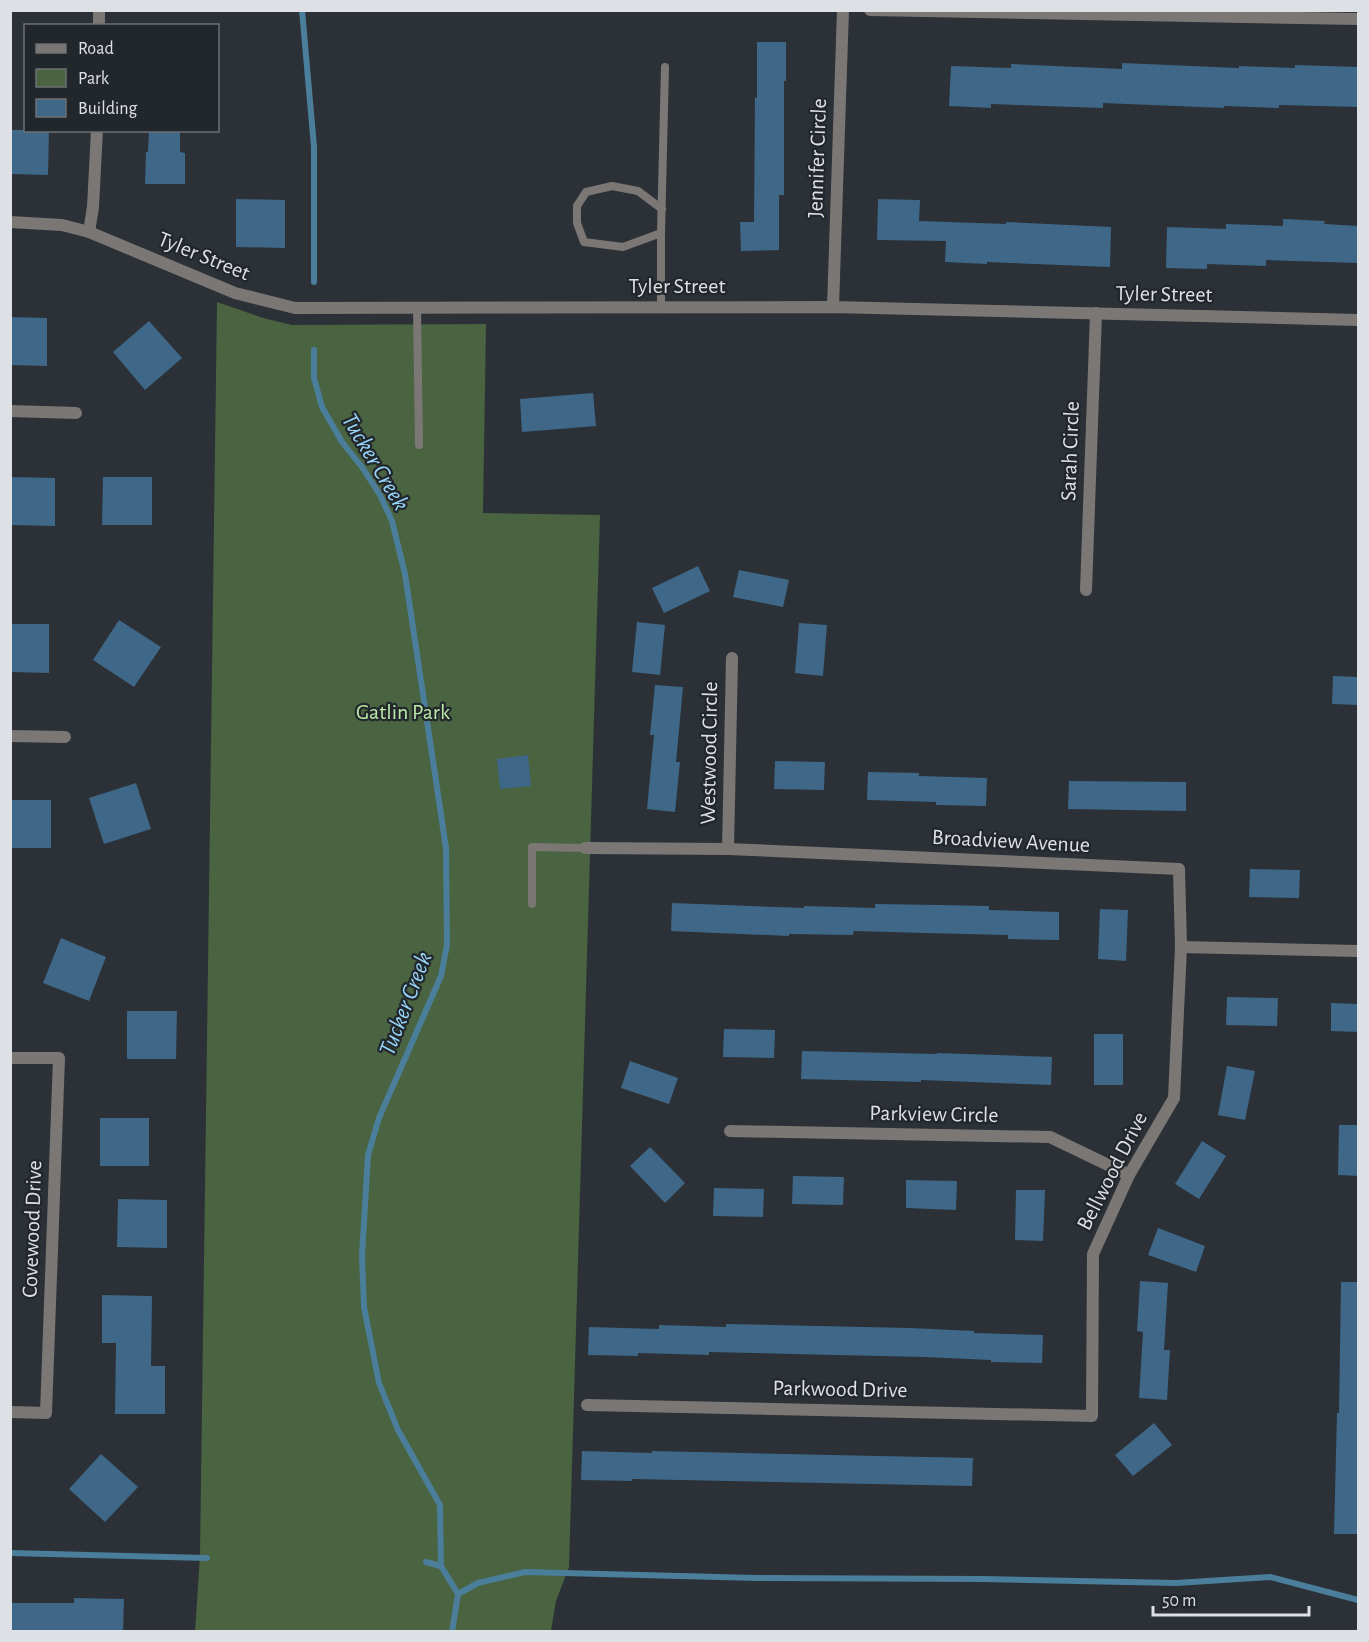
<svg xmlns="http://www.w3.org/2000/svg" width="1369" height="1642" font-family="'Alegreya Sans',sans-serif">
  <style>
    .green { fill: #4a6340 }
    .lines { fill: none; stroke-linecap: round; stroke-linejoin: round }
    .stream { stroke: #4b7e9a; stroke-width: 6 }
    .building { fill: #3f6788 }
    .service { stroke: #7b7775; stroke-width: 8 }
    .minor { stroke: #7b7775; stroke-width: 12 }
    .tertiary { stroke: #7b7775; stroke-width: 12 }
    .labels { text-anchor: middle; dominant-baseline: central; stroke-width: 4.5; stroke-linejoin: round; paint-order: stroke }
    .street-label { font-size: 22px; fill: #dde0e4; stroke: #22272c }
    .park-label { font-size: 22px; fill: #bae8a6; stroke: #22272c }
    .water-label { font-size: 24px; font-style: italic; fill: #97d4f8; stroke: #22272c }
  </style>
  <rect width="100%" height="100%" fill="#2b3136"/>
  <path class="green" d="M217,302l46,16 29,7 194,-1 -3,189 117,2 -31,1052 -13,34 -5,30 -356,1 5,-77z"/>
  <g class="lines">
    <g class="stream">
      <path d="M302,10l12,137v135"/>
      <path d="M314,350v28l8,29 20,35 20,25 18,28 12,26 13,53 41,274 1,97 -6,31 -62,142 -11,37 -6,100 2,52 15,76 19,47 42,75 1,61 17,28 -6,38"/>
      <path d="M10,1553l197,5"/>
      <path d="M426,1562l15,4"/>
      <path d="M458,1594l20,-11 47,-11 232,6 226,1 193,4 94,-6 88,23"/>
    </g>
  </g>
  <g class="building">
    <path d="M757,42h29v39h-2v114h-5v55l-38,1 -1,-29h14l1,-125 2,1z"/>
    <path d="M1122,63l117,5v-2l56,2v-3l64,2v40l-80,-2v3l-55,-2v2l-121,-5v5l-112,-4v4l-42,-2 2,-40 60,2v-4l111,5z"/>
    <path d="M10,130h39l-1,45 -38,-1z"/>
    <path d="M149,130h31v22l5,1v31h-40l1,-32h2z"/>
    <path d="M236,199l49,1v48l-49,-1z"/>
    <path d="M878,199l42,1 -1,21 87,3v-2l105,5 -1,40 -123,-5v2l-42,-2 1,-21 -69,-1z"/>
    <path d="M1283,219l42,2 -1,3 35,2v37l-93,-3v6l-59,-2v5l-41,-1 1,-41 59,2v-5l57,2z"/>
    <path d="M10,317l37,1v48l-37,-1z"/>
    <path d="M149,321l33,37 -37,32 -32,-38z"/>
    <path d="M593,393l3,33 -74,6 -2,-33z"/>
    <path d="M10,477l45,1v48l-45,-1z"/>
    <path d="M103,477h49v48h-50z"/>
    <path d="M698,566l12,25 -46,22 -12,-25z"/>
    <path d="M739,570l50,10 -6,27 -50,-10z"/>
    <path d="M119,620l42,27 -27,40 -41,-27z"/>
    <path d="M637,622l28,3 -5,50 -28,-3z"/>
    <path d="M799,623l28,2 -4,51 -28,-3z"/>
    <path d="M10,624h39v49l-39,-1z"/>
    <path d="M1333,676l26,1v28l-27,-1z"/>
    <path d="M655,685l28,2 -7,75h4l-5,50 -28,-3 7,-74h-4z"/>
    <path d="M528,755l3,31 -31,3 -3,-30z"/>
    <path d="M775,761l50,1 -1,28 -50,-1z"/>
    <path d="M868,772l51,1v3l68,2 -1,28 -50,-1v-3l-69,-2z"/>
    <path d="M1069,781l117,1v29l-118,-2z"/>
    <path d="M136,783l15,46 -47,15 -15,-46z"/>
    <rect x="10" y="800" width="41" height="48"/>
    <path d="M1250,869l50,1 -1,28 -50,-1z"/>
    <path d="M672,903l132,5v-2l71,2v-4l64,1 50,1v4l70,2v28l-51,-1v-4l-83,-2 -71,-2 -1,4 -64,-1v2l-118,-5z"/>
    <path d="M1100,909l28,1 -2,51 -28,-2z"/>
    <path d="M61,938l45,19 -17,44 -46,-18z"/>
    <path d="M1227,997l51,1 -1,28 -51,-1z"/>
    <path d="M1331,1003l28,1v28l-28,-1z"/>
    <path d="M127,1011h50l-1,48h-49z"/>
    <path d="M724,1029l51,1 -1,28 -51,-1z"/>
    <rect x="1094" y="1034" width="29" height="51"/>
    <path d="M802,1051l135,3v-1l115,4 -1,28 -130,-5v2l-120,-3z"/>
    <path d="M630,1061l48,17 -9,26 -48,-16z"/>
    <path d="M1227,1066l28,5 -10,49 -27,-5z"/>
    <rect x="100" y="1118" width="49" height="48"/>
    <path d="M1339,1125h20v51l-21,-1z"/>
    <path d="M1202,1141l24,15 -27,43 -24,-15z"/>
    <path d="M650,1147l35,36 -20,20 -35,-37z"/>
    <path d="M793,1176l51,1 -1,28 -51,-1z"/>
    <path d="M906,1180l51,1 -1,29 -50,-2z"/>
    <path d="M714,1188l50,1 -1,28 -50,-1z"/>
    <path d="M1016,1190h29l-2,51 -28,-1z"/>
    <path d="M118,1199l49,1v48l-50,-1z"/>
    <path d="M1158,1228l47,18 -9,26 -48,-17z"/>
    <path d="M1140,1281l28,2 -4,67h6l-3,50 -28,-2 4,-66 -6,-1z"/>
    <path d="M1341,1282h18v252h-25l3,-121h2z"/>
    <path d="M102,1295l50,1 -1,70h14v48h-50l1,-71h-14z"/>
    <path d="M726,1324l184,4 64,3v2l69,2 -1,28 -51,-1v-2l-68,-3 -214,-5v3l-71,-2v3l-50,-1 1,-28 70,2v-4l67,2z"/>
    <path d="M1154,1423l18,22 -39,31 -18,-21z"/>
    <path d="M582,1451l70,2v-2l321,7 -1,28 -340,-7v2l-51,-1z"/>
    <path d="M101,1454l37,33 -33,35 -36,-33z"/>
    <path d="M74,1598l50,1 -1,33h-113v-29h64z"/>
  </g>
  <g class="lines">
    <g class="service">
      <path d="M661,233l-38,14 -39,-5 -7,-19v-17l9,-14 26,-6 26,5 24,18"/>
      <path d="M661,307v-74l4,-166"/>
      <path d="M417,308l2,137"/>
      <path d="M532,904v-57l53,1"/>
    </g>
    <g class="minor">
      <path d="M870,10l488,9"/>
      <path d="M99,26v-16"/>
      <path d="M89,232l4,-25 4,-77"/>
      <path d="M833,307l10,-297"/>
      <path d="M10,411l66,2"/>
      <path d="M1086,590l10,-277"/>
      <path d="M10,736l55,1"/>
      <path d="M585,848l143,1 451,20 2,78 -7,151 -45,77 -36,79 -1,162 -505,-11"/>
      <path d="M728,849l4,-191"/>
      <path d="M1181,947l177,4"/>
      <path d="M10,1058h49l-13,355 -36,-1"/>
      <path d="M730,1131l320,6 79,38"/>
    </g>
    <path class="tertiary" d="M10,222l52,3 27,7 146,61 60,15 538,-1 525,13"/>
  </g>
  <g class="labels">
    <g class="street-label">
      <text transform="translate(817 158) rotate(-88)">Jennifer Circle</text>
      <text transform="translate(204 256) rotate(22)">Tyler Street</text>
      <text x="677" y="286">Tyler Street</text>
      <text transform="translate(1164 294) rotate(1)">Tyler Street</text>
      <text transform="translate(1070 451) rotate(-88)">Sarah Circle</text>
      <text transform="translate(709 753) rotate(-89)">Westwood Circle</text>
      <text transform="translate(1011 841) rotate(3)">Broadview Avenue</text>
      <text transform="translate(934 1114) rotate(1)">Parkview Circle</text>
      <text transform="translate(1112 1171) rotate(-63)">Bellwood Drive</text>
      <text transform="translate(32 1229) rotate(-88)">Covewood Drive</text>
      <text transform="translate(840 1389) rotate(1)">Parkwood Drive</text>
    </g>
    <g class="park-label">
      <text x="403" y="712">Gatlin Park</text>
    </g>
    <g class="water-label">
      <text transform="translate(375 462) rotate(59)">Tucker Creek</text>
      <text transform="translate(406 1004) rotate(-69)">Tucker Creek</text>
    </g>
  </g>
  <rect width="1369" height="1642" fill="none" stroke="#dde0e4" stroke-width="24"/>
  <rect x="24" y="24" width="195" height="108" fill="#22272c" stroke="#6d7176" stroke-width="1.5"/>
  <rect x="36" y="44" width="30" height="9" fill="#7b7775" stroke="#6d7176" stroke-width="1.5"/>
  <text x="78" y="54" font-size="18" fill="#dde0e4">Road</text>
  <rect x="36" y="69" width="30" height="18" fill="#4a6340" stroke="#6d7176" stroke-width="1.5"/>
  <text x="78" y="84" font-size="18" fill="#dde0e4">Park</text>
  <rect x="36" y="99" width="30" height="18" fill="#3f6788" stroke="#6d7176" stroke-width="1.5"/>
  <text x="78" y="114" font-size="18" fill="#dde0e4">Building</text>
  <path d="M1153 1606v9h156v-9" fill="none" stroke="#dde0e4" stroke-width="3"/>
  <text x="1162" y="1606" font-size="18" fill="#dde0e4" stroke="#22272c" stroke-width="4.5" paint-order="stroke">50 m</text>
</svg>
